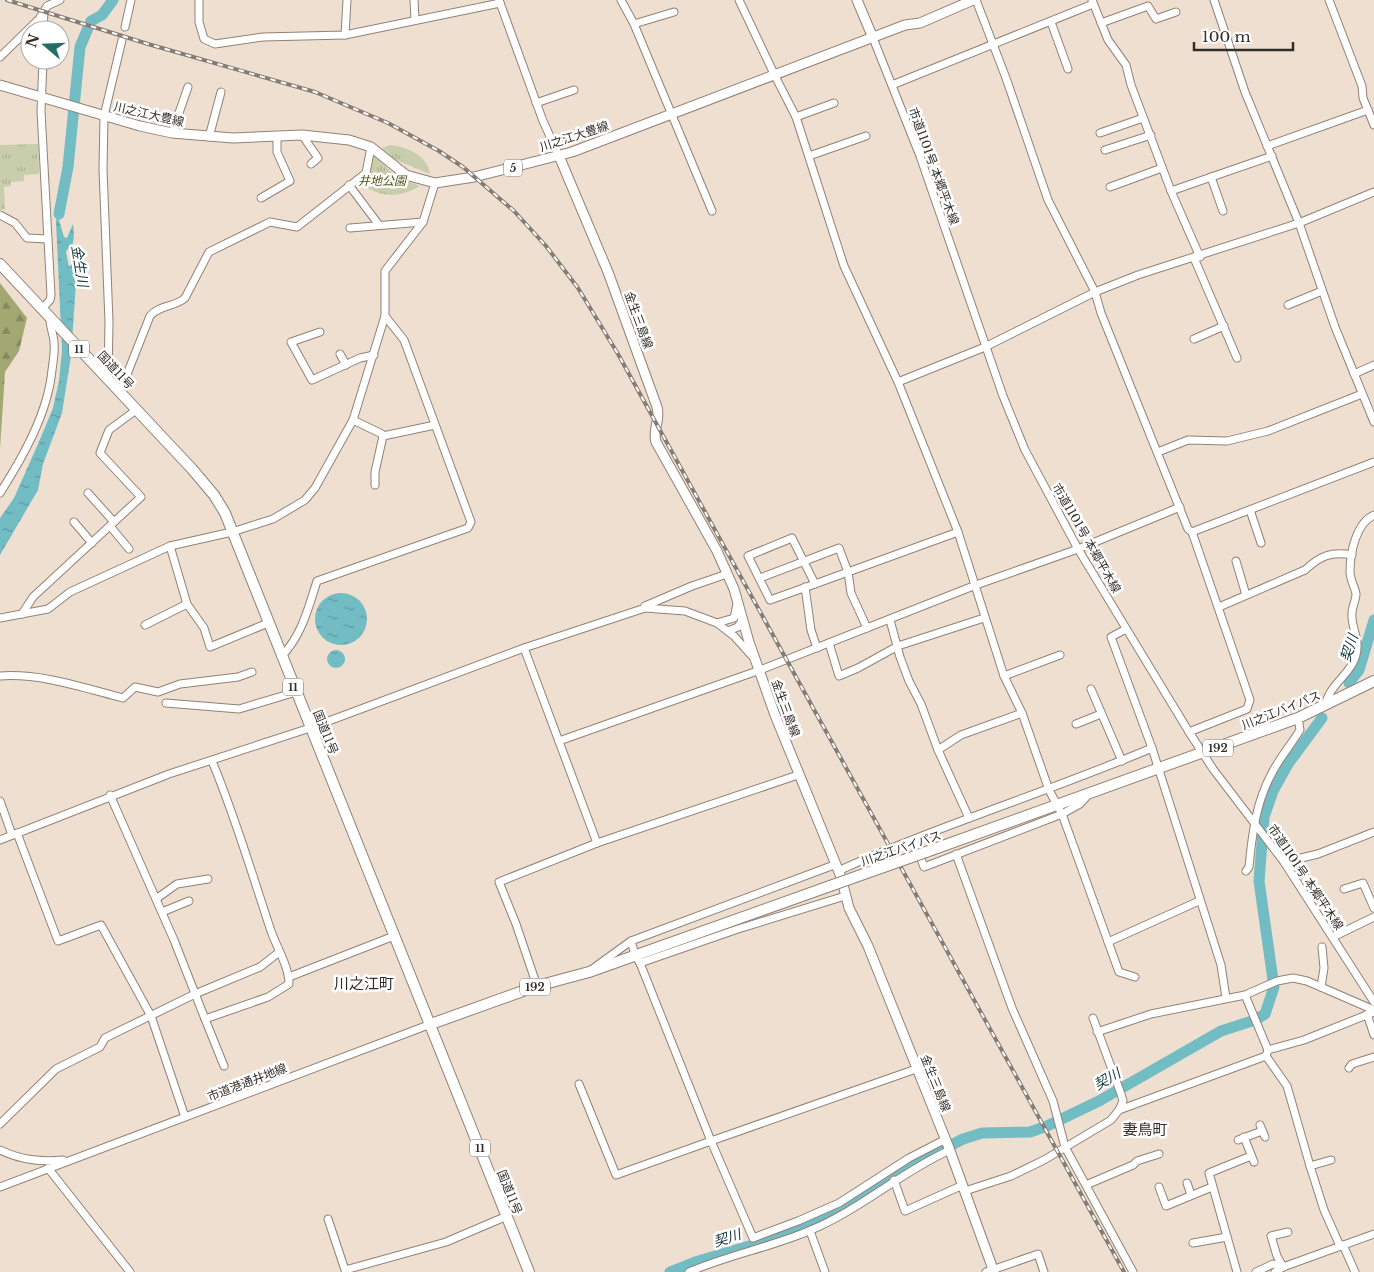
<svg xmlns="http://www.w3.org/2000/svg" width="1374" height="1272" font-family="'Libre Baskerville','Noto Sans JP',serif">
  <style>
    .forest { fill: url(#forest-firs) }
    .park { fill: url(#park-tufts) }
    .water { fill: url(#water-ripples) }
    .lines { fill: none; stroke-linecap: round; stroke-linejoin: round }
    .river { stroke: #72bcc4; stroke-width: 11 }
    .minor-casing { stroke: #918275; stroke-width: 9 }
    .major-casing { stroke: #918275; stroke-width: 11 }
    .highway-casing { stroke: #918275; stroke-width: 12 }
    .minor { stroke: #fff; stroke-width: 7 }
    .major { stroke: #fff; stroke-width: 9 }
    .highway { stroke: #fff; stroke-width: 10 }
    .rail-casing { stroke: #877c73; stroke-width: 4 }
    .rail { stroke: #fff; stroke-width: 2; stroke-dasharray: 5.5; stroke-linecap: butt }
    .highway-bridge-casing { stroke: #918275; stroke-width: 12; stroke-linecap: butt }
    .highway-bridge { stroke: #fff; stroke-width: 10 }
    .labels { text-anchor: middle; dominant-baseline: central; stroke-width: 5; stroke-linejoin: round; paint-order: stroke }
    .shield { fill: #fff; stroke: #706c68; stroke-width: 1 }
    .shield-label { font-size: 11px; font-weight: bold; fill: #332d28 }
    .street-label { font-size: 12px; fill: #332d28; stroke: #fff }
    .park-label { font-size: 12px; font-style: italic; fill: #4f5416; stroke: #fff }
    .water-label { font-size: 14px; font-style: italic; fill: #0f3438; stroke: #fff }
    .quarter-label { font-size: 15px; fill: #332d28; stroke: #fff }
  </style>
  <defs>
    <pattern id="forest-firs" width="22" height="20" patternUnits="userSpaceOnUse" patternTransform="scale(1.25)"><rect width="22" height="20" fill="#a1a872"/><path d="M5 1l3.5 6h-7zM16 11l3.5 6h-7z" fill="#84895e"/></pattern>
    <pattern id="park-tufts" width="24" height="20" patternUnits="userSpaceOnUse" patternTransform="scale(1.25)"><rect width="24" height="20" fill="#c8ceab"/><path d="M3 7l-1-3M5 7V3M7 7l1-3M15 17l-1-3M17 17v-4M19 17l1-3" fill="none" stroke="#acb193"/></pattern>
    <pattern id="water-ripples" width="26" height="14" patternUnits="userSpaceOnUse" patternTransform="scale(1.25)"><rect width="26" height="14" fill="#72bcc4"/><path d="M2 4q2-2 4 0t4 0M15 11q2-2 4 0t4 0" fill="none" stroke="#5e999f"/></pattern>
  </defs>
  <rect width="100%" height="100%" fill="#efdfd1"/>
  <path class="forest" d="M0,283l27,35 -8,33 -14,21 -5,77z"/>
  <g class="park">
    <path d="M38,144l1,30 -15,1v6l-13,1v4l-7,1 1,22 -5,1v-65z"/>
    <path d="M390,145c17,2 37,10 40,29l-34,-14 -14,-12z"/>
    <path d="M373,154l22,22 25,10c-17,10 -34,13 -52,2v-13z"/>
  </g>
  <g class="water">
    <path d="M63,179l-4,41 5,17 3,1 6,-14c1,8 2,19 -3,26l-2,-2 -2,4 3,15 9,-10 -5,19 3,7 -5,73 -9,57 -19,51 -5,26 -38,65v-37l14,-20 24,-54 15,-36 6,-27 3,-31 -6,-128z"/>
    <circle cx="341" cy="619" r="26"/>
    <circle cx="336" cy="659" r="9"/>
  </g>
  <g class="lines">
    <g class="river">
      <path d="M59,214l9,-47 12,-120 11,-26 11,-6 11,-15"/>
      <path d="M1349,683l10,-13 15,-50"/>
      <path d="M670,1272l25,-10 82,-24 59,-26 68,-43 59,-30 19,-6 48,-1 17,-6 52,-25 122,-70 34,-11 10,-6 9,-27 -15,-106 5,-64 9,-26 15,-27 34,-46"/>
    </g>
    <defs>
      <g id="minor">
        <path d="M199,0v22l5,17 11,5 48,-7 82,-2 155,-32"/>
        <path d="M414,0l1,19"/>
        <path d="M499,0l44,121 16,35"/>
        <path d="M621,0l13,24 78,187"/>
        <path d="M739,0l36,76 21,41 48,149 54,116 60,150 46,144 18,37 27,77 13,24 57,158 16,5"/>
        <path d="M976,0l30,78 42,122 47,92 6,21 87,216 4,3 182,-70"/>
        <path d="M1092,0l16,40 18,25 5,20 40,106 29,66"/>
        <path d="M1214,0l31,92 54,131 36,104 39,95"/>
        <path d="M1329,0l33,86 1,12 11,27"/>
        <path d="M1051,22l17,47"/>
        <path d="M1101,23l47,-17 8,13 20,-7"/>
        <path d="M634,24l40,-12"/>
        <path d="M125,27l6,-27"/>
        <path d="M43,30l1,-18"/>
        <path d="M345,35l2,-35"/>
        <path d="M873,38l47,118 83,240 22,54 53,99 111,183 24,37 71,93 90,140"/>
        <path d="M0,57l39,-38 8,-13 13,-6"/>
        <path d="M892,85l201,-81"/>
        <path d="M536,103l38,-13"/>
        <path d="M796,117l38,-14"/>
        <path d="M172,133l16,-46"/>
        <path d="M1100,133l43,-15"/>
        <path d="M302,135l16,23 -7,6"/>
        <path d="M209,137l12,-45"/>
        <path d="M1267,146l101,-36"/>
        <path d="M1105,150l46,-15"/>
        <path d="M809,156l57,-20"/>
        <path d="M1211,177l12,34"/>
        <path d="M349,185l30,40"/>
        <path d="M1110,187l52,-19"/>
        <path d="M1171,191l101,-35"/>
        <path d="M261,198l29,-17 -13,-29v-16"/>
        <path d="M0,215l15,8 12,15 21,1"/>
        <path d="M350,228l73,-6"/>
        <path d="M1194,258l43,100"/>
        <path d="M1288,305l34,-14"/>
        <path d="M42,309l8,-9 1,-5 -10,-184 2,-51"/>
        <path d="M320,332l-29,10 21,38 48,-22 14,-3"/>
        <path d="M1194,339l30,-13"/>
        <path d="M340,354l6,11"/>
        <path d="M1354,374l20,-9"/>
        <path d="M108,380l1,-58 -6,-153 1,-53 18,-76"/>
        <path d="M898,382l87,-35 110,-55 43,-17 161,-52 75,-31"/>
        <path d="M120,392l30,-76c9,-11 25,-9 35,-18l24,-46 61,-30 27,5 69,-54 5,-26"/>
        <path d="M353,420l29,14 1,2"/>
        <path d="M1158,452l30,-12 39,1 41,-10 94,-37"/>
        <path d="M375,485v-13l8,-36 52,-11"/>
        <path d="M0,493c23,-36 48,-80 52,-123 1,-8 3,-18 2,-27 0,-9 -5,-16 -4,-26"/>
        <path d="M88,493l26,29"/>
        <path d="M1250,510l11,33"/>
        <path d="M74,522l18,21"/>
        <path d="M110,526l19,23"/>
        <path d="M792,538l23,46 -45,16 -22,-44z"/>
        <path d="M170,546l17,58 17,24 6,19 58,-24"/>
        <path d="M1236,561l10,34"/>
        <path d="M760,578l79,-30 9,24 -33,12"/>
        <path d="M805,587l6,43 6,18"/>
        <path d="M645,606l47,-20 35,-12"/>
        <path d="M1219,607l86,-37c15,-14 26,-19 47,-15"/>
        <path d="M22,614l11,-17 108,-100 -41,-44 9,-23 27,-20"/>
        <path d="M0,618l48,-9 22,-17 100,-46 62,-14 41,-13 32,-19 10,-12 38,-68 32,-104v-45l38,-49 12,-39"/>
        <path d="M890,620l10,37 9,24 12,23 17,46"/>
        <path d="M717,623l17,-5 3,-14"/>
        <path d="M145,625l42,-21"/>
        <path d="M867,628l-16,-35 -3,-21 110,-40"/>
        <path d="M1126,629l-15,8 41,111 69,217 5,33"/>
        <path d="M728,631l10,-4 4,-7"/>
        <path d="M829,643l10,33 19,-8 40,-22 86,-28"/>
        <path d="M524,648l73,195"/>
        <path d="M281,657c21,-22 27,-48 36,-76l151,-53 3,-6 -67,-182 -19,-24"/>
        <path d="M0,676c41,-3 84,12 123,22l12,-11 23,5 22,-8 58,-7 14,-5"/>
        <path d="M1004,676l56,-21"/>
        <path d="M1091,689l31,72"/>
        <path d="M166,703l73,6 57,-17"/>
        <path d="M1325,706c5,-26 34,-34 32,-63 -1,-10 -6,-20 -5,-30 0,-6 4,-13 4,-19 -1,-7 -6,-14 -6,-22 0,-19 6,-49 24,-57"/>
        <path d="M1076,724l25,-10"/>
        <path d="M1189,732l58,-23 3,-9 -58,-168"/>
        <path d="M559,741l201,-71 216,-85 102,-36 102,-42"/>
        <path d="M110,795l64,145 31,79 63,-22 21,-13c0,-17 -12,-36 -18,-53 -19,-57 -36,-115 -59,-170"/>
        <path d="M0,801l12,34"/>
        <path d="M969,818l-31,-68 23,-15 61,-22"/>
        <path d="M17,833l41,108 43,-16 50,91 34,101"/>
        <path d="M0,840l169,-66 141,-46 214,-80 121,-40 40,3 32,12 17,13 17,19"/>
        <path d="M914,840l10,27 138,-53 18,-10 8,-9"/>
        <path d="M956,854l56,154 41,93 12,46 68,125"/>
        <path d="M1284,862l34,-8 56,-22"/>
        <path d="M834,865l-203,76 4,14 5,8 98,-34 107,-33"/>
        <path d="M838,871c102,-46 210,-79 314,-123"/>
        <path d="M1246,871l3,-4c3,-32 7,-65 23,-94 8,-16 19,-28 28,-43l-2,-12"/>
        <path d="M1344,889l19,-6 11,25"/>
        <path d="M156,899l21,-15 31,-5"/>
        <path d="M162,912l27,-11"/>
        <path d="M1333,937l41,-20"/>
        <path d="M1108,942l91,-41"/>
        <path d="M640,963l71,178 205,-72"/>
        <path d="M595,967l36,-26"/>
        <path d="M289,977l105,-41"/>
        <path d="M537,986l-21,-62 -17,-42 98,-39 201,-68"/>
        <path d="M1321,987l3,-19 -2,-21"/>
        <path d="M1245,995l23,55"/>
        <path d="M1367,1014l7,21"/>
        <path d="M205,1019l19,47"/>
        <path d="M1097,1032l54,-18 94,-19 32,-14 16,-3 14,3 67,29"/>
        <path d="M1266,1056l21,30 23,80"/>
        <path d="M1349,1068l3,-4 22,-7"/>
        <path d="M579,1084l37,91 95,-34 42,97 45,-17 41,-18 70,-45 37,-19"/>
        <path d="M1119,1110l147,-54 2,-6 36,-10 70,-28"/>
        <path d="M0,1124l56,-55 44,-22 5,-9 90,-44 65,-27 18,-14"/>
        <path d="M1260,1125l5,12"/>
        <path d="M1244,1137l10,25"/>
        <path d="M1238,1140l24,-9"/>
        <path d="M0,1150c21,10 40,12 63,10"/>
        <path d="M1331,1160l-21,6 14,44 16,36"/>
        <path d="M48,1168l82,104"/>
        <path d="M894,1180l11,31 58,-26"/>
        <path d="M1187,1183l4,12"/>
        <path d="M1086,1185l47,-20 4,-4 22,-7"/>
        <path d="M0,1187l431,-163"/>
        <path d="M1159,1187l7,19 46,-19"/>
        <path d="M965,1191l46,-15 33,-16 67,-40 8,-10 4,-9 -2,-7 -28,-76"/>
        <path d="M328,1219l17,51 101,-28 61,-26"/>
        <path d="M810,1231l15,41"/>
        <path d="M1193,1243l34,-6"/>
        <path d="M1343,1245l12,27"/>
        <path d="M1283,1267l-6,-11 -6,-20 17,-4"/>
        <path d="M689,1272c39,-17 83,-25 122,-42 50,-21 90,-58 139,-80"/>
        <path d="M986,1272l52,-18 6,18"/>
        <path d="M1237,1272l-28,-99 42,-17"/>
        <path d="M1256,1272l17,-8 10,3"/>
        <path d="M1275,1272l8,-5 91,-33"/>
      </g>
      <g id="major">
        <path d="M857,0l16,38"/>
        <path d="M0,85l140,41 32,7 61,5 69,-3 47,5 22,7 35,28 29,8 39,-6 98,-25 333,-127 15,-2 53,-23"/>
        <path d="M559,156l49,116 49,135c4,12 -5,23 -1,35l61,109 17,38 15,53 26,73 66,162 8,31 19,38 81,202 45,124"/>
      </g>
      <g id="highway">
        <path d="M0,264l192,205 22,26 11,18 304,759"/>
        <path d="M926,852l372,-134 76,-37"/>
        <path d="M431,1024l106,-38 52,-14 241,-86"/>
      </g>
    </defs>
    <use href="#minor" class="minor-casing"/>
    <use href="#major" class="major-casing"/>
    <use href="#highway" class="highway-casing"/>
    <use href="#minor" class="minor"/>
    <use href="#major" class="major"/>
    <use href="#highway" class="highway"/>
    <defs>
      <path id="rail" d="M7,0l141,44 167,48 73,31 51,28 24,16 51,44 32,35 32,42 40,66 506,918"/>
    </defs>
    <use href="#rail" class="rail-casing"/>
    <use href="#rail" class="rail"/>
    <defs>
      <path id="highway-bridge" d="M830,886l96,-34"/>
    </defs>
    <use href="#highway-bridge" class="highway-bridge-casing"/>
    <use href="#highway-bridge" class="highway-bridge"/>
  </g>
  <g class="labels">
    <g class="shield">
      <rect x="504" y="159.5" width="18" height="17" rx="4"/>
      <rect x="69" y="340.5" width="20" height="17" rx="4"/>
      <rect x="283" y="678.5" width="20" height="17" rx="4"/>
      <rect x="1203" y="739.5" width="30" height="17" rx="4"/>
      <rect x="520" y="978.5" width="30" height="17" rx="4"/>
      <rect x="470" y="1139.5" width="20" height="17" rx="4"/>
    </g>
    <g class="shield-label">
      <text x="513" y="168">5</text>
      <text x="79" y="349">11</text>
      <text x="293" y="687">11</text>
      <text x="1218" y="748">192</text>
      <text x="535" y="987">192</text>
      <text x="480" y="1148">11</text>
    </g>
    <g class="street-label">
      <text transform="translate(149 114) rotate(13)">川之江大豊線</text>
      <text transform="translate(574 136) rotate(-18)">川之江大豊線</text>
      <text transform="translate(934 166) rotate(70)">市道1101号 本郷平木線</text>
      <text transform="translate(639 320) rotate(70)">金生三島線</text>
      <text transform="translate(116 370) rotate(47)">国道11号</text>
      <text transform="translate(1087 538) rotate(60)">市道1101号 本郷平木線</text>
      <text transform="translate(786 708) rotate(70)">金生三島線</text>
      <text transform="translate(1281 710) rotate(-22)">川之江バイパス</text>
      <text transform="translate(326 732) rotate(68)">国道11号</text>
      <text transform="translate(901 848) rotate(-19)">川之江バイパス</text>
      <text transform="translate(1306 877) rotate(56)">市道1101号 本郷平木線</text>
      <text transform="translate(247 1082) rotate(-21)">市道港通井地線</text>
      <text transform="translate(936 1083) rotate(68)">金生三島線</text>
      <text transform="translate(510 1192) rotate(68)">国道11号</text>
    </g>
    <g class="park-label">
      <text x="382" y="180">井地公園</text>
    </g>
    <g class="water-label">
      <text transform="translate(80 266) rotate(81)">金生川</text>
      <text transform="translate(1349 648) rotate(-72)">契川</text>
      <text transform="translate(1107 1079) rotate(-30)">契川</text>
      <text transform="translate(727 1238) rotate(-18)">契川</text>
    </g>
    <g class="quarter-label">
      <text x="364" y="983">川之江町</text>
      <text x="1145" y="1129">妻鳥町</text>
    </g>
  </g>
  <g transform="translate(45 45) rotate(289)"><circle r="24" fill="#ffffff" stroke="#adaba9"/>
  <path d="M0-4L9 19L0 12L-9 19Z" fill="#256d64"/>
  <text y="-8" font-size="14" font-weight="bold" text-anchor="middle" fill="#332d28">N</text>
  </g>
  <path d="M1194 42v8h99v-8" fill="none" stroke="#332d28" stroke-width="2.5"/>
  <text x="1202" y="42" font-size="15" fill="#332d28" stroke="#ffffff" stroke-width="4" paint-order="stroke">100 m</text>
</svg>
